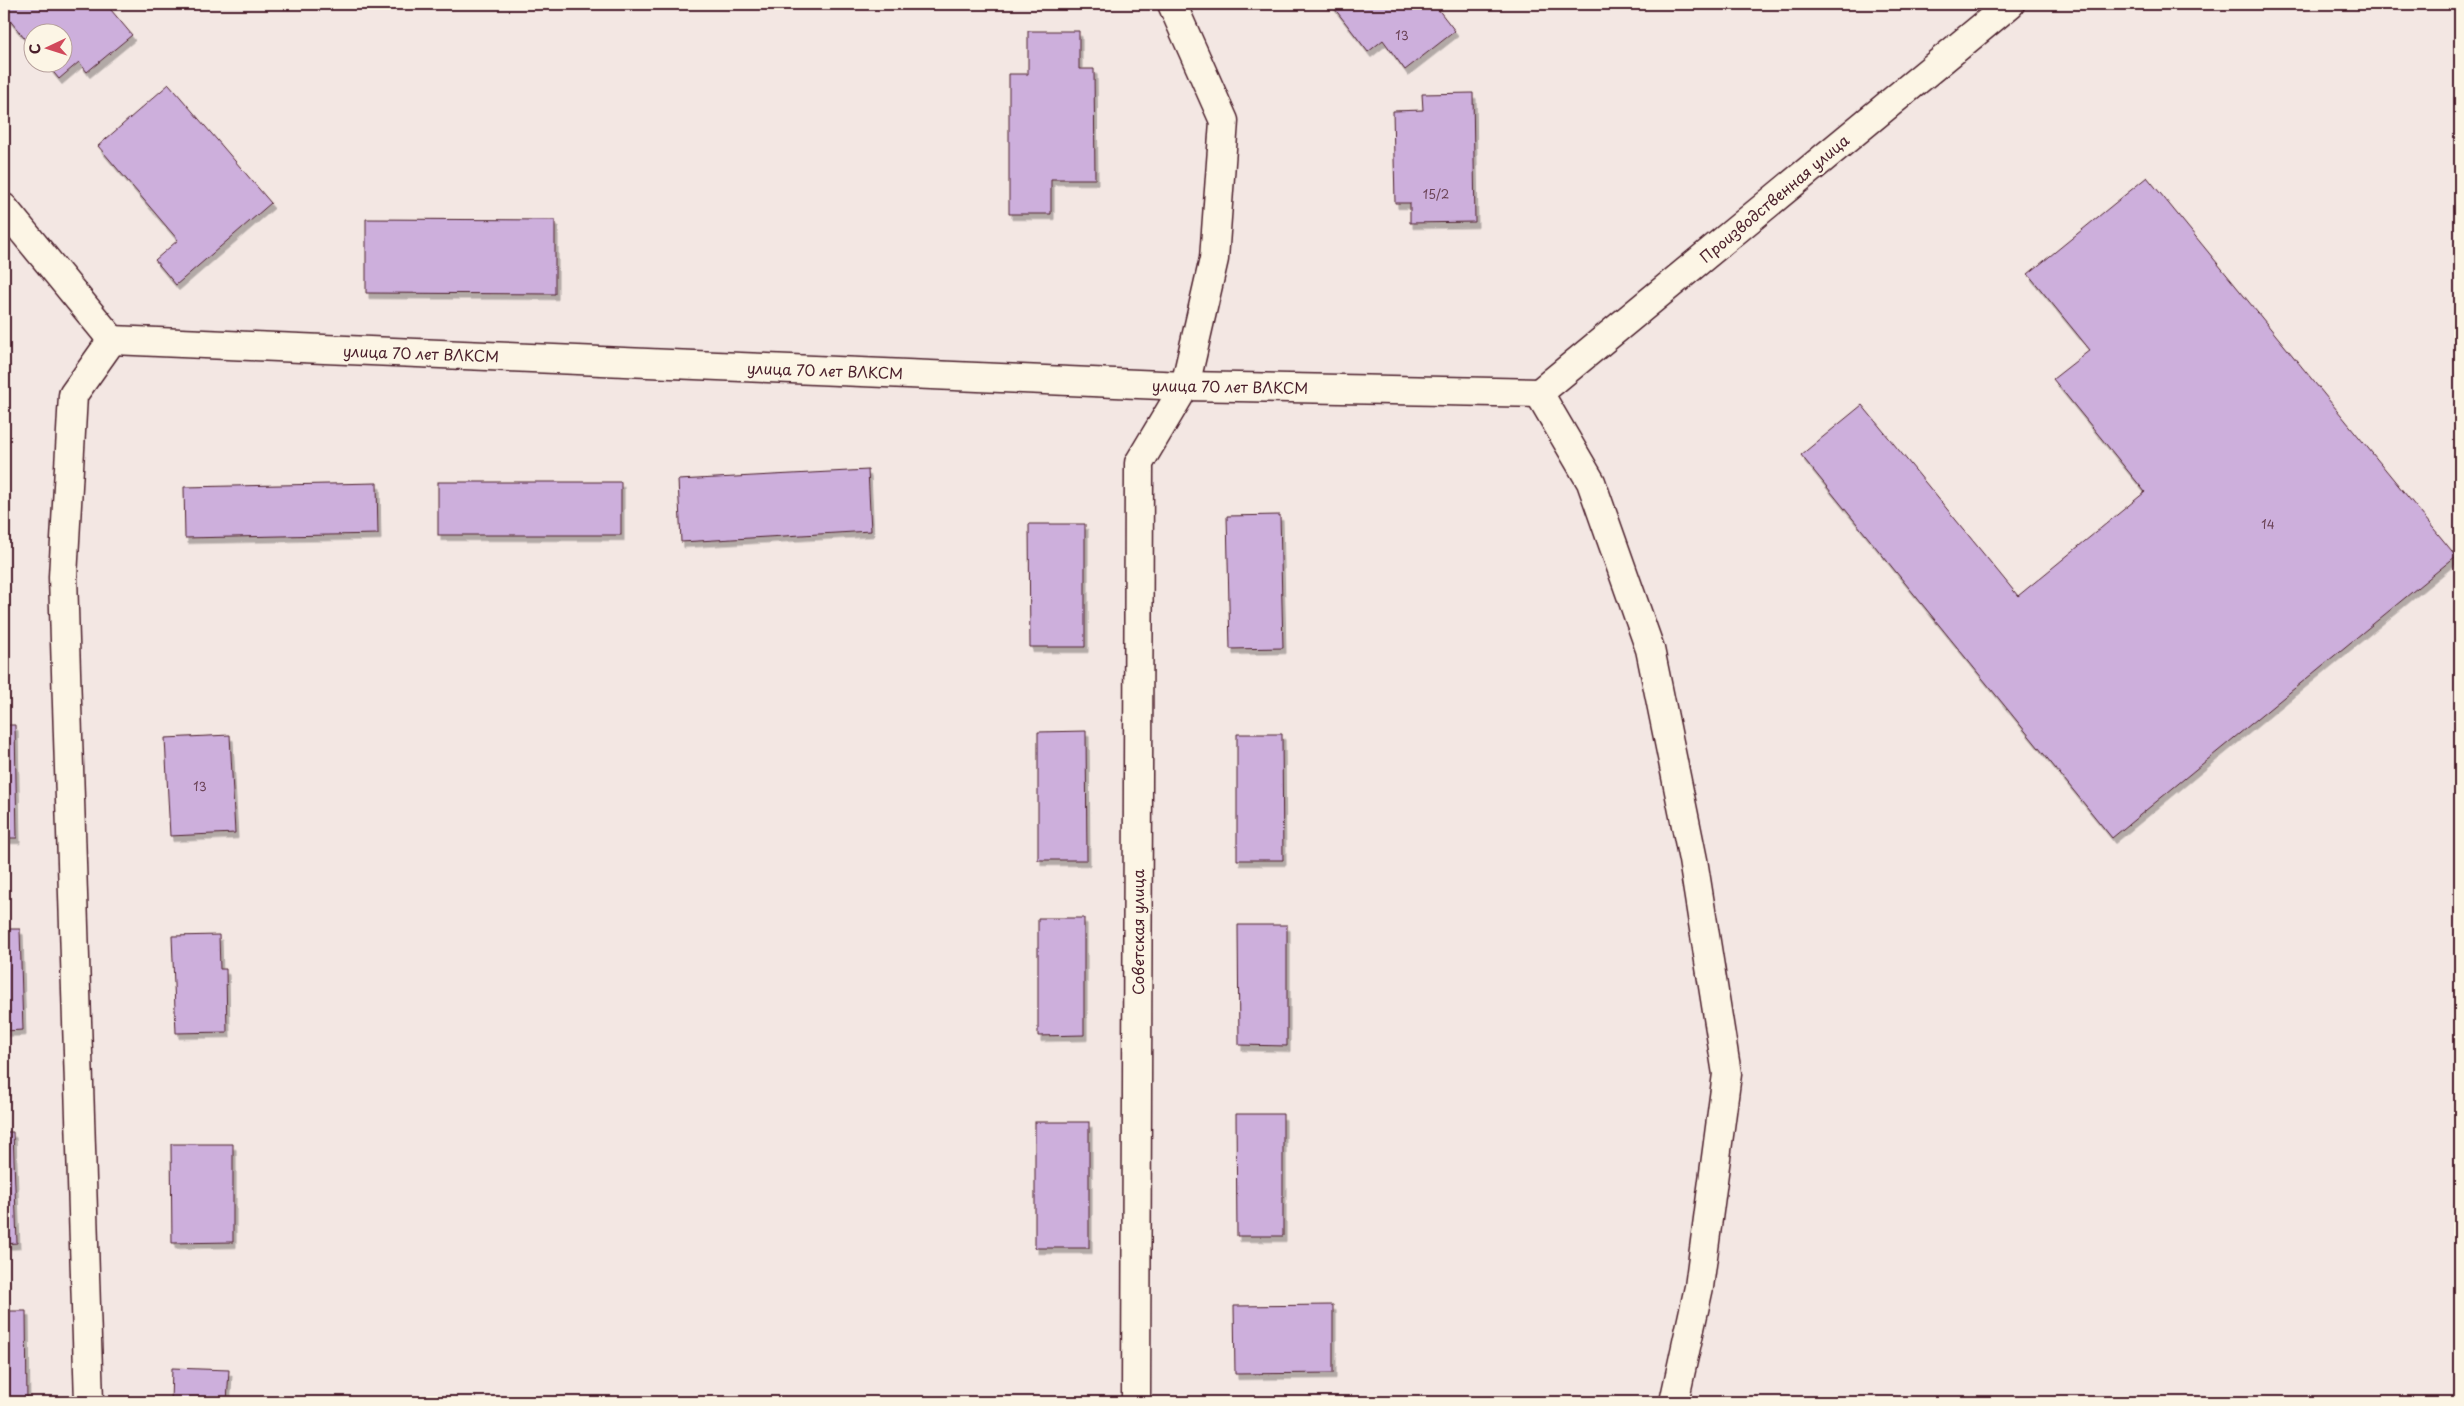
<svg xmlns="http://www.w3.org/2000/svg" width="2464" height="1406" font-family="'Playpen Sans',sans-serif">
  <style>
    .building { fill: #cdafdc; stroke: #4a1f2b; filter: url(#shadow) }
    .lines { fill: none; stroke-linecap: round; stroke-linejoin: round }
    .minor-casing { stroke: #4a1f2b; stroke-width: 31 }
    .minor { stroke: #fcf5e5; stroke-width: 28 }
    .labels { text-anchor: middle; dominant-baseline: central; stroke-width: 4.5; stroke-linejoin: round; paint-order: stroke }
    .number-label { font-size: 12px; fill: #6b4357 }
    .street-label { font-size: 15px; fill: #4a1f2b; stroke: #fcf5e5 }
  </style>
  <defs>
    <filter id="shadow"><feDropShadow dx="3" dy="5.5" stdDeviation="0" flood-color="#0004"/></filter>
  </defs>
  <rect width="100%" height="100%" fill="#f3e7e3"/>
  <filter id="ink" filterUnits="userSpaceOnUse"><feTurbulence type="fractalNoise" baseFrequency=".02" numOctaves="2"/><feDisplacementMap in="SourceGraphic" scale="10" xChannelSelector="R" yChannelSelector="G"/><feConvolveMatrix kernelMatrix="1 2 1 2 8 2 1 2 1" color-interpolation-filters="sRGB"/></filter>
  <g filter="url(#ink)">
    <g class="building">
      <path d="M9,4h97l26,31 -45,37 -8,-10 -20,17 -14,-17h17v-30h-30v16l-28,-35v-5z"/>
      <path d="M1331,4h103l21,27 -50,39 -22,-30 -15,12z"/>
      <path d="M1028,31h51v38h15l1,110h-44v35h-42v-140h19z"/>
      <path d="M169,84l102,119 -95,82 -21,-25 23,-20 -80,-94z"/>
      <path d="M1473,93l2,129 -65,1v-20h-15l-2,-92 30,-1 -1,-16z"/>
      <path d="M2147,177l309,379 -344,282 -311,-383 61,-50 156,191 127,-104 -92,-113 37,-29 -62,-76z"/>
      <path d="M366,219l189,1v74l-189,-1z"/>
      <path d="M868,470l3,61 -190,11 -3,-62z"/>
      <rect x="438" y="482" width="183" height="53"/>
      <path d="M377,483l1,51 -193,4 -1,-51z"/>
      <path d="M1280,515l3,133 -53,1 -3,-133z"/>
      <path d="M1029,524h56v123h-55z"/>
      <path d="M4,725h11l2,113h-13z"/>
      <path d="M1086,731l1,129h-49v-128z"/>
      <path d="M1237,734h45l1,126h-46z"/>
      <path d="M230,735l5,98 -65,3 -5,-98z"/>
      <path d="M1038,918h46v117l-46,1z"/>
      <path d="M1238,925h49v121l-48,-1z"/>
      <path d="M4,929h16l3,101 -19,1z"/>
      <path d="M219,935l1,34h6l1,63 -51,1 -4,-97z"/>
      <path d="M1236,1114h47v122h-46z"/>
      <rect x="1035" y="1122" width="54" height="126"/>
      <path d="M4,1132h9l4,111 -13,1z"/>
      <path d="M171,1144h62v98l-61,1z"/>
      <path d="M1333,1305v68l-98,1 -1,-68z"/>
      <path d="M4,1311h22l1,91h-23z"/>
      <path d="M172,1368l57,2 -2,32h-56z"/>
    </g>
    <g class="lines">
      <defs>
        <g id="minor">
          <path d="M4,208l108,132"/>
          <path d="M112,340l1073,46 354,7"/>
          <path d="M1539,393l52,89 59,167 43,211 34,214 -28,213 -25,115"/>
          <path d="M1539,393l471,-389"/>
          <path d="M89,1402l-26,-825 10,-182 39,-55"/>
          <path d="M1136,1402l3,-939 46,-77 29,-127 10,-138 -52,-117"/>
        </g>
      </defs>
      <use href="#minor" class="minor-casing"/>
      <use href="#minor" class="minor"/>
    </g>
  </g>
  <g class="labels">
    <g class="number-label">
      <text x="1402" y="35">13</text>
      <text x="1436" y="194">15/2</text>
      <text x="2268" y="524">14</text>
      <text x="200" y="786">13</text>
    </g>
    <g class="street-label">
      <text transform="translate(1774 198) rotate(-40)">Производственная улица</text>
      <text transform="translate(421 353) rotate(2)">улица 70 лет ВЛКСМ</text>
      <text transform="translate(825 370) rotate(2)">улица 70 лет ВЛКСМ</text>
      <text transform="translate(1230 386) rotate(1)">улица 70 лет ВЛКСМ</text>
      <text transform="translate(1137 932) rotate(-90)">Советская улица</text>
    </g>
  </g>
  <rect width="2464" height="1406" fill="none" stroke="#fcf5e5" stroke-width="20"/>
  <rect x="10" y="10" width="2444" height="1386" fill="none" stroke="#4a1f2b" stroke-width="2" filter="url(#ink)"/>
  <g transform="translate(48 48) rotate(266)"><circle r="24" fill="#fcf5e5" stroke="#b59f9b"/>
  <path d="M0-4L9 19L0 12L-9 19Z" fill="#d1495b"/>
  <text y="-8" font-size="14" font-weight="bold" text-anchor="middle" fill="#4a1f2b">С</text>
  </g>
</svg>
